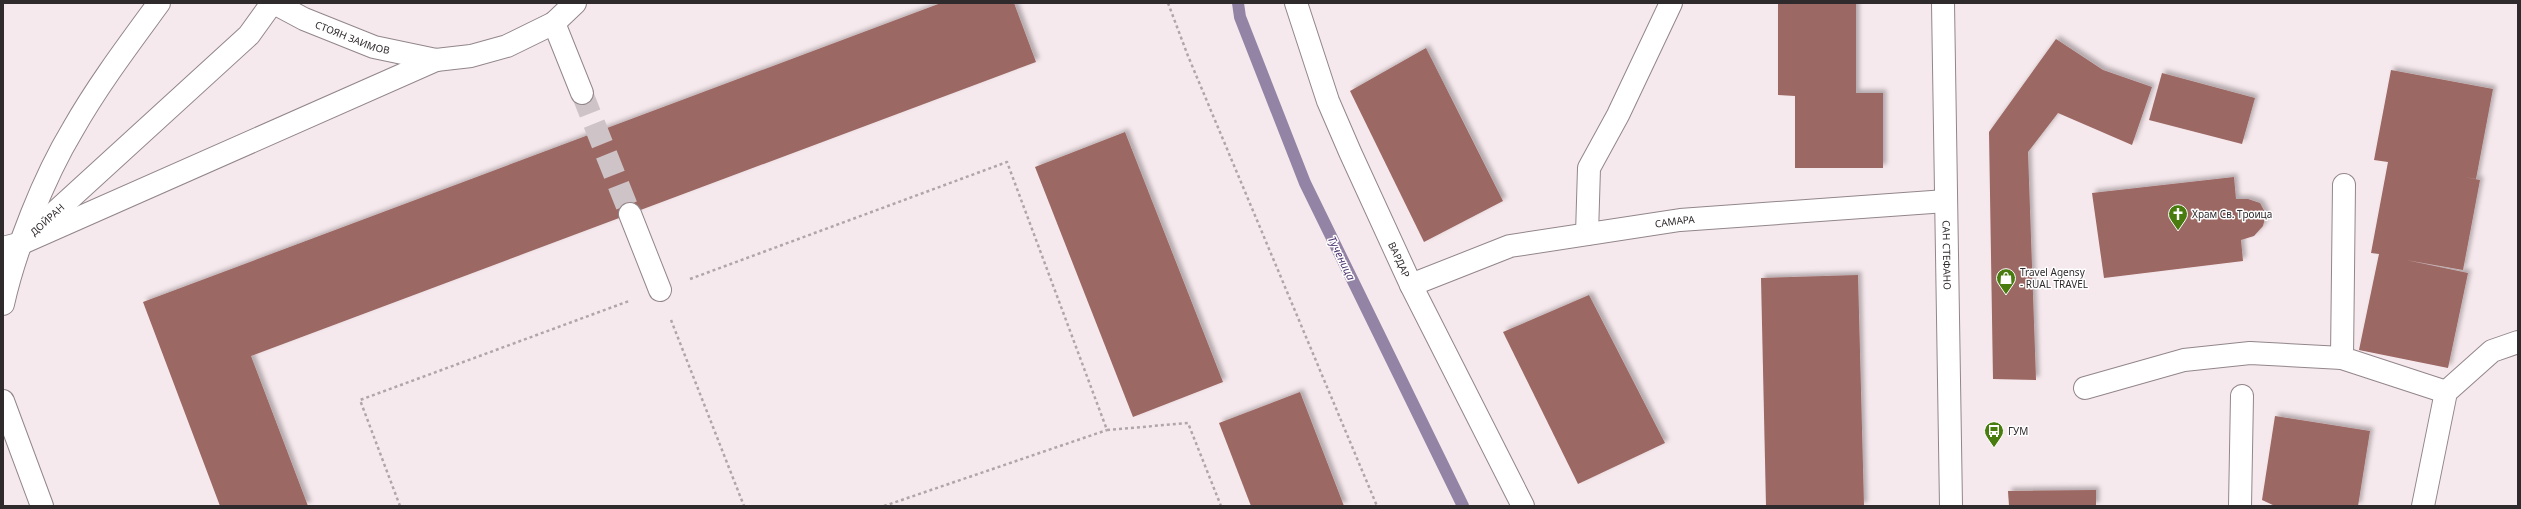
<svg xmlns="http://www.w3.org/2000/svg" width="2521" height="509" font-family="'Noto Sans',sans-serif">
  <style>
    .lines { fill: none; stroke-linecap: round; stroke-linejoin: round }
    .stream { stroke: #9384a6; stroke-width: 12 }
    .building { fill: #9c6763; filter: url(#shadow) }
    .minor-tunnel { stroke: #cec3c6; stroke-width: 22; stroke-dasharray: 22 11; stroke-linecap: butt }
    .minor-casing { stroke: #92868a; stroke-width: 24 }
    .major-casing { stroke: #92868a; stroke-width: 24 }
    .path { stroke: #b0a6a9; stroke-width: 2.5; stroke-dasharray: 3 3; stroke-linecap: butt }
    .minor { stroke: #fff; stroke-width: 22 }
    .major { stroke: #fff; stroke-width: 22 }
    .labels { text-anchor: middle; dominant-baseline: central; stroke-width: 3; stroke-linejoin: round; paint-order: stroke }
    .street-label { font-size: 10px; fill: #2f2a2c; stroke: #fff }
    .poi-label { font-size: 10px; fill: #2f2a2c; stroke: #fff; text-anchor: start }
    .water-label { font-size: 11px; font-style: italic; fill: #4f356f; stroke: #fff }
  </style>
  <defs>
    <filter id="shadow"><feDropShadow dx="3.5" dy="-3.5" stdDeviation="2" flood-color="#0004"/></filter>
  </defs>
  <rect width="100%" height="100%" fill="#f6e9ed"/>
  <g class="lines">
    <path class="stream" d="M1238,3l2,14 65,166 158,323"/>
  </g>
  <g class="building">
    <path d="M941,3h73l22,59 -785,294 57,150h-88l-77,-204z"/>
    <path d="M1778,3h78v90h27v75h-88v-72l-17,-1z"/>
    <path d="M2056,39l47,31 49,17 -20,58 -74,-32 -30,39 8,228 -43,-1 -4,-247z"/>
    <path d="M1426,48l77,153 -79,41 -74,-151z"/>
    <path d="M2391,70l102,19 -17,90 -12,-2 16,3 -17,90 -57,-10 62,13 -20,95 -89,-18 20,-96 -8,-1 17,-91 -14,-2z"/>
    <path d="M2162,73l93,25 -13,46 -93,-24z"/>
    <path d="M1125,132l98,250 -90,35 -98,-250z"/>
    <path d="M2234,177l2,22h12l12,4 6,11 -3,12 -9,10 -13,4 2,21 -139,17 -12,-85z"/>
    <path d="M1858,275l6,231h-98l-5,-228z"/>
    <path d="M1589,295l76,148 -87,41 -75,-152z"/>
    <path d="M1300,392l44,114h-93l-32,-83z"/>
    <path d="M2275,416l95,15 -12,75h-83l-13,-6z"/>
    <path d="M2096,490v16h-87l-1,-15z"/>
  </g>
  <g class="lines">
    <path class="minor-tunnel" d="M582,93l48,121"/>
    <defs>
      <g id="minor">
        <path id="s1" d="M274,3l30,16 70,28 62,13 35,-4 36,-10 47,-23 21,-20"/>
        <path id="s2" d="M1296,3l32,98 22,51 61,133 112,221"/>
        <path id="s3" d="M1943,3l8,503"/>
        <path d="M554,23l28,70"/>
        <path d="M2344,185l-2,173 104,34"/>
        <path d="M630,214l30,76"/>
        <path d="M1587,234l2,-66 29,-53 53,-112"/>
        <path d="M3,248l19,-5"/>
        <path id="s4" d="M1411,285l99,-39 170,-26 266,-19"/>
        <path d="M2085,388l99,-28 66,-7 92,5"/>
        <path d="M2240,506l2,-110"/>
        <path d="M2423,506l23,-114 46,-41 26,-9"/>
      </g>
      <g id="major">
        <path id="s5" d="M30,235l219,-200 23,-32"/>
        <path d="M22,243l414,-183"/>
        <path d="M3,304c12,-54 41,-127 70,-175 25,-44 56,-85 86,-126"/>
        <path d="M3,401l39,105"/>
      </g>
    </defs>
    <use href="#minor" class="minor-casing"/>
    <use href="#major" class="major-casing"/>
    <g class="path">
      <path d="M1168,3l20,53 189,450"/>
      <path d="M690,279l317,-117 100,268 81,-7 33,83"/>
      <path d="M671,320l73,186"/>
      <path d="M400,506l-40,-106 269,-99"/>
      <path d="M884,506l223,-76"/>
    </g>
    <use href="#minor" class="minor"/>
    <use href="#major" class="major"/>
  </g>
  <defs>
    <symbol id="church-pin" viewBox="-11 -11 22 30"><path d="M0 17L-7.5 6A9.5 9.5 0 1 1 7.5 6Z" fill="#487c0e" stroke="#fff"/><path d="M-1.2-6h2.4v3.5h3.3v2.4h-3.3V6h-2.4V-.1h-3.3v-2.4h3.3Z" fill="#fff"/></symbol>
    <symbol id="shop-pin" viewBox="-11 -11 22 30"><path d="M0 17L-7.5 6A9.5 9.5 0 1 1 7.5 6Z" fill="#487c0e" stroke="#fff"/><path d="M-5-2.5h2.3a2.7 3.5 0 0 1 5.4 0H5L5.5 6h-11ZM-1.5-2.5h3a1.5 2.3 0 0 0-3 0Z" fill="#fff"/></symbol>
    <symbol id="bus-pin" viewBox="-11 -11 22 30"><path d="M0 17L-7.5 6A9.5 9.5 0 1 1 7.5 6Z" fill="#487c0e" stroke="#fff"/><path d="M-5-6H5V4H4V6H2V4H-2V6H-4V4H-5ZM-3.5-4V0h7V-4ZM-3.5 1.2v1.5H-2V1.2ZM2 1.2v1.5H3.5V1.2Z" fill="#fff"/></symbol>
  </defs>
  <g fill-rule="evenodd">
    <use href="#church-pin" x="2167" y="203" width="22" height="30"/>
    <use href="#shop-pin" x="1995" y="267" width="22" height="30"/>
    <use href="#bus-pin" x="1983" y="420" width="22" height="30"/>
  </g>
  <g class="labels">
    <g class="street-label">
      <text stroke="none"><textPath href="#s1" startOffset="86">СТОЯН ЗАИМОВ</textPath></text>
      <text stroke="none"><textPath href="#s5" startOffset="23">ДОЙРАН</textPath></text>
      <text stroke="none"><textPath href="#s4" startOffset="273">САМАРА</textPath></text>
      <text stroke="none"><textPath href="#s3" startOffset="252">САН СТЕФАНО</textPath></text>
      <text stroke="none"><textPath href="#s2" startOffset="277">ВАРДАР</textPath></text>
    </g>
    <g class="poi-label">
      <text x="2192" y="214">Храм Св. Троица</text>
      <text x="2020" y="272">Travel Agensy<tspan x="2020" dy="12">- RUAL TRAVEL</tspan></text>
      <text x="2008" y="431">ГУМ</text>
    </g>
    <g class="water-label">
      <text transform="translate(1342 258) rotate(64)">Тученица</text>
    </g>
  </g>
  <rect width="2521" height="509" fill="none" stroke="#2f2a2c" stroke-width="8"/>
</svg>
